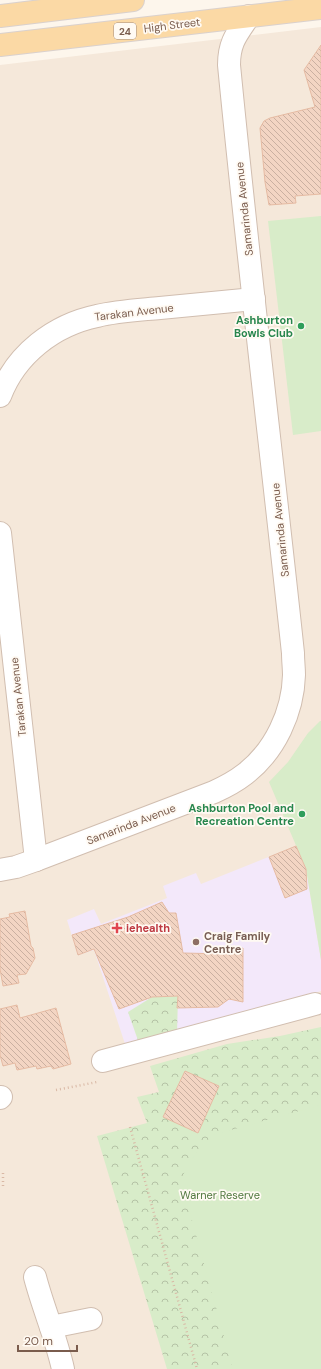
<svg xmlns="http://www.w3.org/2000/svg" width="321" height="1369" font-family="'DM Sans',sans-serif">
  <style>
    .residential { fill: #f5e8da }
    .education { fill: #f3e8fa }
    .park { fill: url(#park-crowns) }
    .pitch { fill: #d8ecc9 }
    .building { fill: url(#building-back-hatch); stroke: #e6bba3 }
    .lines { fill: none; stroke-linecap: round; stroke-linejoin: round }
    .minor-casing { stroke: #d1beb0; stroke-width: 24 }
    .major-casing { stroke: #dad1cd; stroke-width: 24 }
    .path { stroke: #d9b8a5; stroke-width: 2.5; stroke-dasharray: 1 3; stroke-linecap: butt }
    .minor { stroke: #fff; stroke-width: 22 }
    .major { stroke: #fbd9a5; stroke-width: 22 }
    .leisure-dot { fill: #2e9e5b; stroke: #fffaf3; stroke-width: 1.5 }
    .health-dot { fill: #e0444e; stroke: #fffaf3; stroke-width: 1.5 }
    .education-dot { fill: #8d6e63; stroke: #fffaf3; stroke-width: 1.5 }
    .labels { text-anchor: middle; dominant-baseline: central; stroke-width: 3.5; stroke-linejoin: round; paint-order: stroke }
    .shield { fill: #fffaf3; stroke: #a28b7f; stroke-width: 1 }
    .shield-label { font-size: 10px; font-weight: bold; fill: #7a5c4d }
    .street-label { font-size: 11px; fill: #7a5c4d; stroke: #fffaf3 }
    .leisure-label { font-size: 11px; font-weight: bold; fill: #27864d; stroke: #fffaf3; text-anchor: end }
    .health-label { font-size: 11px; font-weight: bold; fill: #be3a42; stroke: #fffaf3; text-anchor: start }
    .education-label { font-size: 11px; font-weight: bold; fill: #785e54; stroke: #fffaf3; text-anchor: start }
    .park-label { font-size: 11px; fill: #537a41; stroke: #fffaf3 }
  </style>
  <defs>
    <pattern id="park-crowns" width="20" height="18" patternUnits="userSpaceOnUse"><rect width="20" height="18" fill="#d8ecc9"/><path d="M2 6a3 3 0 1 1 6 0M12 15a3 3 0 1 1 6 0" fill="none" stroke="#b4c2a5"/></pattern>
    <pattern id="building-back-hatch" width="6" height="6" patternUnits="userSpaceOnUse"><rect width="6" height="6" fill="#f3d5c3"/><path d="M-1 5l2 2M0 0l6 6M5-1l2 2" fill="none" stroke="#cab0a1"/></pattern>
  </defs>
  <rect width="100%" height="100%" fill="#fdf6ec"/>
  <path class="residential" d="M321,27v1342h-321v-1304z"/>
  <path class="education" d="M296,846l10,23 15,91v31l-194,59 -33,-100 -16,5 -11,-35 27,-11 7,15 66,-26 -4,-12 33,-13 5,11z"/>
  <g class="park">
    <path d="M178,996l-1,38 -37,12 -12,-34 24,-15z"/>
    <path d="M321,1027v342h-154l-70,-233 50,-13 -10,-26 22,-5 -9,-26 77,-22 53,-8z"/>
  </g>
  <g class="pitch">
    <path d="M321,216v215l-28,4 -25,-214z"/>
    <path d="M320,721h1v239l-15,-91 -37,-87 19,-20 20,-29z"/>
    <path d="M321,1105v264h-88l-52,-189c7,-18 18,-32 32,-45z"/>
  </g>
  <g class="building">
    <path d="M321,45v149l-26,2 1,7 -27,2 -4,-23 -5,-54 4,-7 6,-3 45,-11 -11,-37z"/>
    <path d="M296,846l10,23 1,20 -22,9 -16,-41z"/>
    <path d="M162,902l7,11h7l7,40 43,1 17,-6v54l-14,-3 -11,8 -41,1 1,-12 -26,1 -33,12 -25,-60 -16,6 -6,-20 56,-18z"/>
    <path d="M25,911l6,35 2,2 2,10 -9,16 -9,1 2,8 -16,3 -3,-17v-50l10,-2 -1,-3z"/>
    <path d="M17,1005l3,13 36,-10 15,56 -18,5 -2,-3 -14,3 -1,-3 -19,4 -2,-7 -12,3 -3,-11v-46z"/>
    <path d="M185,1071l34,15 -21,47 -35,-16z"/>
  </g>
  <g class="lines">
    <defs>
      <g id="minor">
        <path d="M0,396c16,-42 54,-71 97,-80 20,-5 42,-6 63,-8 31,-3 63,-6 94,-9"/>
        <path d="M0,533l36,327"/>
        <path d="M0,870l16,-3 20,-7 178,-68c11,-5 22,-11 31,-18 30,-23 48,-62 49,-99 0,-7 -1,-14 -1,-22 -21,-196 -45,-392 -64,-588 0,-23 8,-31 20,-49"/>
        <path d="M103,1061l212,-57"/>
        <path d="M0,1098l1,-1"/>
        <path d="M35,1277c8,31 21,60 28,92"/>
        <path d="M51,1327l40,-8"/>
      </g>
      <g id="major">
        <path d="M0,16l133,-16"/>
        <path d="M0,45l321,-37"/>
      </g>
    </defs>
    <use href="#minor" class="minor-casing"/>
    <use href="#major" class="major-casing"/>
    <g class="path">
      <path d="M56,1090l41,-8"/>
      <path d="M130,1127l67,242"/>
      <path d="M3,1173v16"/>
    </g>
    <use href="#minor" class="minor"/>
    <use href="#major" class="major"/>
  </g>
  <g class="leisure-dot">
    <circle cx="301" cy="326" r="4"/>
    <circle cx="302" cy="814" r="4"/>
  </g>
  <path class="health-dot" d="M115 922h4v4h4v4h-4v4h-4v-4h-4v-4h4z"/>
  <circle class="education-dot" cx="196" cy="942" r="4"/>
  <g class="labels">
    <rect class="shield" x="114" y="23" width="22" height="16" rx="3"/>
    <g class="shield-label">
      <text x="125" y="31">24</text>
    </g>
    <g class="street-label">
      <text transform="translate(172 25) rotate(-7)">High Street</text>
      <text transform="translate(244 209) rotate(-96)">Samarinda Avenue</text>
      <text transform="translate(134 312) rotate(-7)">Tarakan Avenue</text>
      <text transform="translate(280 530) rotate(-96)">Samarinda Avenue</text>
      <text transform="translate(18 697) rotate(-96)">Tarakan Avenue</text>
      <text transform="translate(131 824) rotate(-21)">Samarinda Avenue</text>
    </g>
    <g class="leisure-label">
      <text x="293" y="320">Ashburton<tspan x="293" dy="13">Bowls Club</tspan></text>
      <text x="294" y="808">Ashburton Pool and<tspan x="294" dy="13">Recreation Centre</tspan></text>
    </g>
    <g class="health-label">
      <text x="126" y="928">iehealth</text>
    </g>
    <g class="education-label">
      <text x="204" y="936">Craig Family<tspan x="204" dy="13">Centre</tspan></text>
    </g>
    <g class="park-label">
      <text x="220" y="1195">Warner Reserve</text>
    </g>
  </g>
  <path d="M18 1345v6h59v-6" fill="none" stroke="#7a5c4d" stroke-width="2"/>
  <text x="24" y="1345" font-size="12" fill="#7a5c4d" stroke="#fffaf3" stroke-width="3" paint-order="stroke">20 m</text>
</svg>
